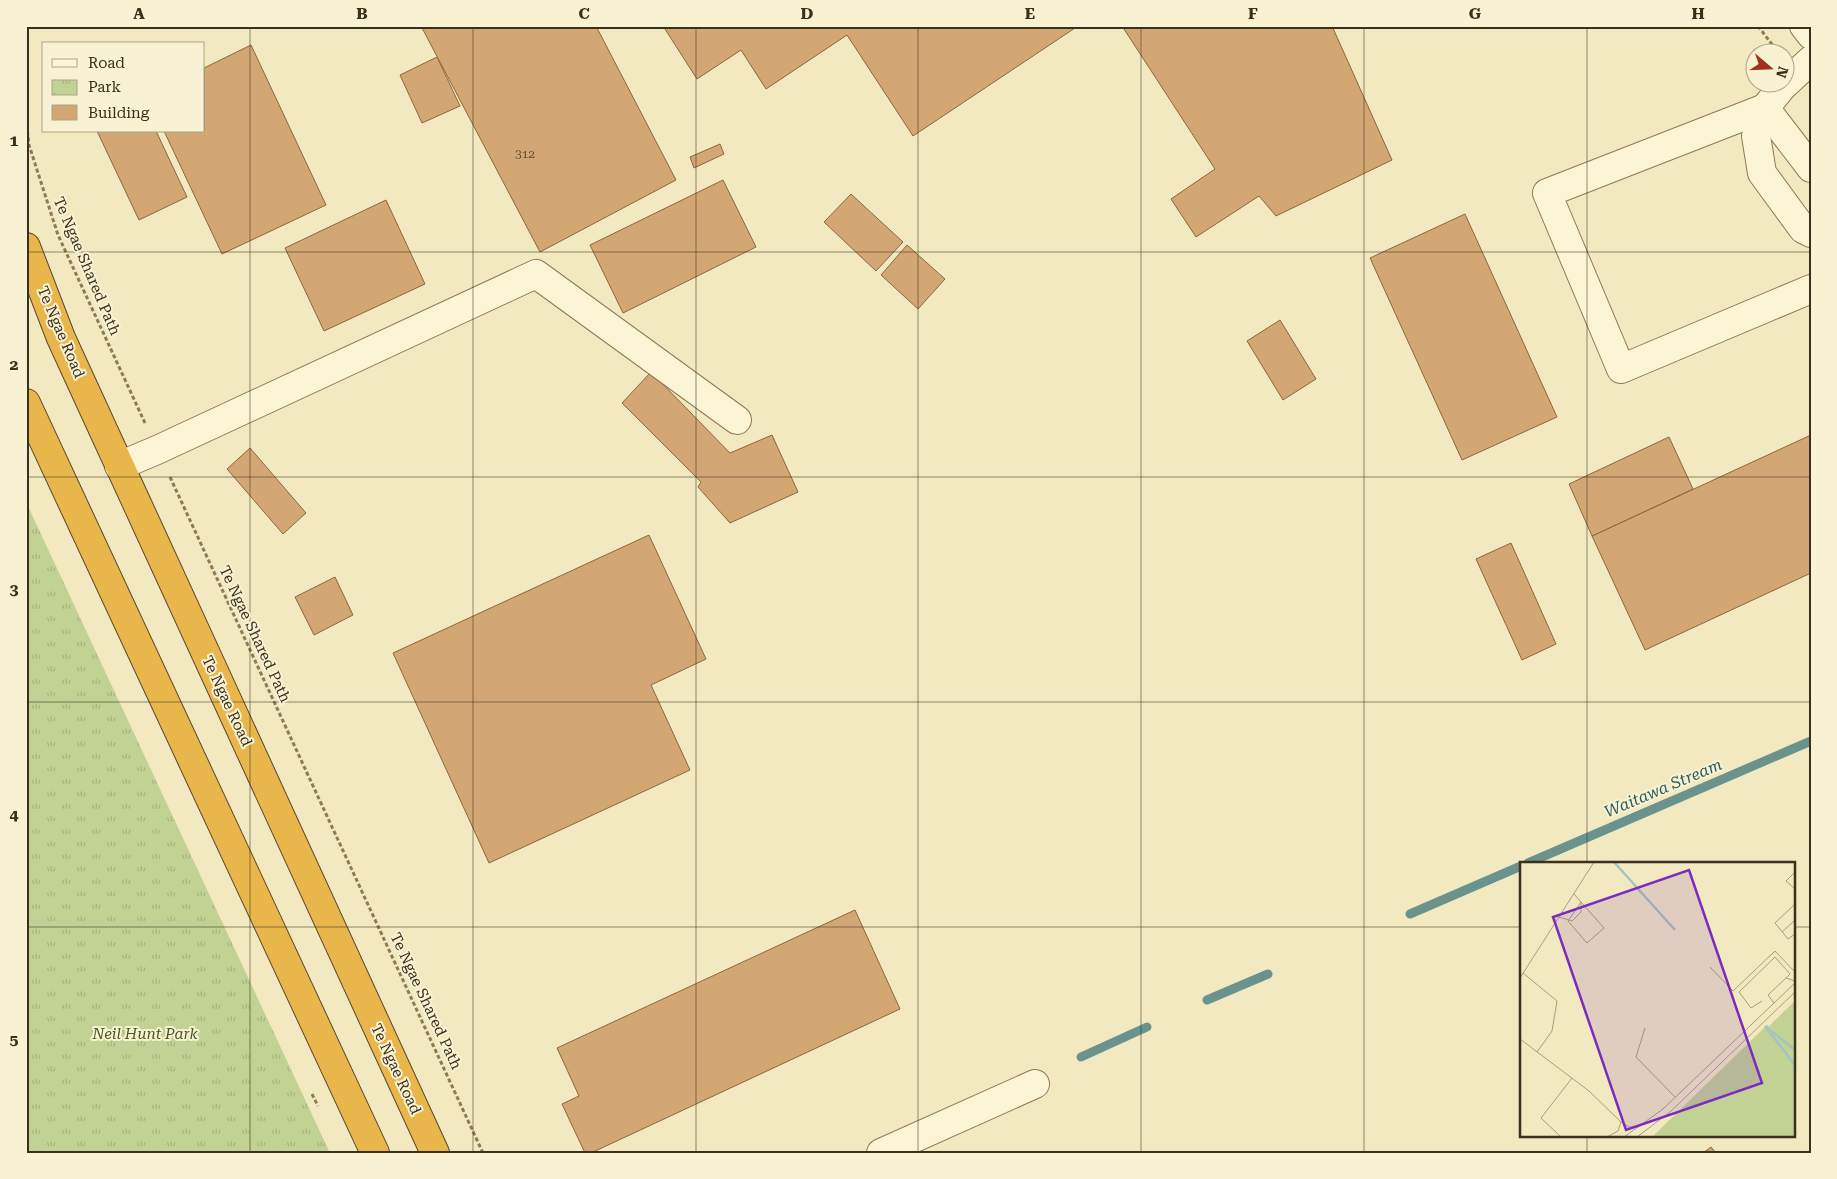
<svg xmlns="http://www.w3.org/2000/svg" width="1837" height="1179" font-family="'Roboto Serif',serif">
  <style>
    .park { fill: url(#park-tufts) }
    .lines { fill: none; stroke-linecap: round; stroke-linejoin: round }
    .stream { stroke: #6a938e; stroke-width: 9 }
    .building { fill: #d3a774; stroke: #8e663b }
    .minor-casing { stroke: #8d7a57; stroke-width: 30 }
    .highway-casing { stroke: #5a472c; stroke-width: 30 }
    .path { stroke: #8d7a57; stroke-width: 3; stroke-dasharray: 4 2.5; stroke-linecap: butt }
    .minor { stroke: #fbf5d5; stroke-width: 28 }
    .highway { stroke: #e8b64b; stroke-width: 28 }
    .grid { fill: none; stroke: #3b2f1d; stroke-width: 1; stroke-opacity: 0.55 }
    .labels { text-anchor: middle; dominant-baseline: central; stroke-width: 4; stroke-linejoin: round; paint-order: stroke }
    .number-label { font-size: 12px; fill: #614d33 }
    .street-label { font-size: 15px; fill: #3b2f1d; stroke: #f8f2d2 }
    .park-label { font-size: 15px; font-style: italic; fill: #455921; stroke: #f8f2d2 }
    .water-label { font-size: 16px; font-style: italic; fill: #2b5a5c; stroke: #f8f2d2 }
    .inset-river { fill: none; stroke: #a4c4be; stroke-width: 2.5 }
    .inset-road { fill: none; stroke: #a99f7f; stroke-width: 1 }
    .view { fill: #7b2cbf; fill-opacity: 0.15; stroke: #7b2cbf; stroke-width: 2.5 }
    .inset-edge { fill: none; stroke: #3b2f1d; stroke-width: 2.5 }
    .neatline { fill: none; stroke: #3b2f1d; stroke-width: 2 }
    .grid-label { font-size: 16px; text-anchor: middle; font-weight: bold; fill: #3b2f1d }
  </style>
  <defs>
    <pattern id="park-tufts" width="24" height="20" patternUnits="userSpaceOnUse" patternTransform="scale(1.25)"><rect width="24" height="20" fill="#c2d194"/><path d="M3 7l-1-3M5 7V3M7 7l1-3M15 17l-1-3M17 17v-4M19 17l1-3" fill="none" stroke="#a8b47f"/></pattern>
  </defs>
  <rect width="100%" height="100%" fill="#f2e9c1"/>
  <path class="park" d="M26,502l304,651h-304z"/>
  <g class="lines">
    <g class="stream">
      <path d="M1528,863l283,-122"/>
      <path d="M1410,914l111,-48"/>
      <path d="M1207,1000l61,-26"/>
      <path d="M1081,1057l66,-30"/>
    </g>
  </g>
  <g class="building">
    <path d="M421,26h175l80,154 -136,72z"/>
    <path d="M663,26h415l-165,110 -66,-101 -81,54 -25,-39 -44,29z"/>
    <path d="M1122,26h210l60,134 -116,56 -17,-20 -63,41 -25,-38 44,-30z"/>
    <path d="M251,45l75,160 -104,49 -58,-123h40v-63z"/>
    <path d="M437,57l23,49 -38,17 -22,-48z"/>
    <path d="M97,131h59l31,66 -48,23z"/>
    <path d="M720,144l4,10 -30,14 -4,-11z"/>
    <path d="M723,180l33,67 -133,66 -33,-68z"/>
    <path d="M851,194l52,48 -27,29 -52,-49z"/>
    <path d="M386,200l39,84 -101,47 -39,-83z"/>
    <path d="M1465,214l92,203 -95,43 -92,-202z"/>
    <path d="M907,245l38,34 -27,30 -37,-34z"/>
    <path d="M1280,320l36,59 -33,21 -36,-59z"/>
    <path d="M651,372l79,81 42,-18 26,57 -68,31 -32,-36 3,-5 -79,-79z"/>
    <path d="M1811,435v138l-166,77 -53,-114z"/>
    <path d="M1669,437l24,52 -101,47 -23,-52z"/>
    <path d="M250,448l56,65 -23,21 -56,-65z"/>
    <path d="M649,535l57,124 -55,26 39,85 -201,93 -96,-210z"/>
    <path d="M1511,543l45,101 -34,16 -46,-101z"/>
    <path d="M335,577l18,38 -39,20 -19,-38z"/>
    <path d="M855,910l45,99 -309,144h-6l-23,-49 17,-8 -22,-48z"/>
    <path d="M1711,1147l5,6h-13z"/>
  </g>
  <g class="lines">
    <defs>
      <g id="minor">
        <path d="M1804,26l7,9"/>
        <path d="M1811,60l-29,27 -17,21 -9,28 6,37 41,56 8,4"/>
        <path d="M1811,168l-46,-60 -218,85 74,176 190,-80"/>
        <path d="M119,466l38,-16 379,-176 201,146"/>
        <path d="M881,1153l154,-69"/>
      </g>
      <g id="highway">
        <path d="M26,247l35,91 374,815"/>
        <path d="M26,403l349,750"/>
      </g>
    </defs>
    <use href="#minor" class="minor-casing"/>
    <use href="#highway" class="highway-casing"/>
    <g class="path">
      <path d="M1758,26l19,25"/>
      <path d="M26,118l3,27 29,90 87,188"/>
      <path d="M170,477l313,676"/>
      <path d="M312,1094l6,12"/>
    </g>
    <use href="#minor" class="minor"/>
    <use href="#highway" class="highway"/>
  </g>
  <path class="grid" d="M250,26v1127M473,26v1127M696,26v1127M918,26v1127M1141,26v1127M1364,26v1127M1587,26v837M26,252h1785M26,477h1785M26,702h1785M26,927h1495M1793,927h18M1587,1135v18"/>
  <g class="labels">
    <g class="number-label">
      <text x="525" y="154">312</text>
    </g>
    <g class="street-label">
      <text transform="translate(87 266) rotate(67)">Te Ngae Shared Path</text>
      <text transform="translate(61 332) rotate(67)">Te Ngae Road</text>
      <text transform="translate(255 634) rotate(65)">Te Ngae Shared Path</text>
      <text transform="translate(227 701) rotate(65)">Te Ngae Road</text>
      <text transform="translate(426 1001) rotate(65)">Te Ngae Shared Path</text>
      <text transform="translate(396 1069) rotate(65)">Te Ngae Road</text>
    </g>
    <g class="park-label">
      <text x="145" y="1034">Neil Hunt Park</text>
    </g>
    <g class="water-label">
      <text transform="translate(1663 788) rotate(-23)">Waitawa Stream</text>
    </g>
  </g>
  <g transform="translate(1520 862)">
    <rect width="275" height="275" fill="#f2e9c1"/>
    <path d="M247,163l10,3 18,15v19z" fill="#c2d194"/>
    <path d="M275,139v42l-25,-18zM247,163l28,37v75h-143z" fill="#c2d194"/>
    <path class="inset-river" d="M94,0l61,68M245,164l30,39M246,165l29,23"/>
    <path class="inset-road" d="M275,10l-9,9 9,8M61,40l23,26 -17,15 -19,-22zM275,42l-20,19 13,16 7,-5M39,55l13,4 9,-9v-10l-7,-8M262,70l13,-12M190,105l23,24 42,-40 20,21M3,111l34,28 -5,30 -15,21M0,116l74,-116M242,139l-11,7 -12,-16 36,-35 15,17 -4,4 9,3M254,141l-6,-8 18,-17M125,166l-9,29 39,40M0,177l69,52 32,31 8,5h10M41,275l-20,-19 31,-40M87,275l11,-6 3,-9M104,275l39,-28 132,-126M117,275l33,-25 125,-120"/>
    <path class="view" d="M169,8l73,213 -136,47 -73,-213z"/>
    <rect width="275" height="275" class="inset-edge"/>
  </g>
  <rect width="1837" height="1179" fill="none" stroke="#f8f2d2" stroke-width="55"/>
  <rect x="42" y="42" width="162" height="90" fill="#f8f2d2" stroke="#aca48a"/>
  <rect x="52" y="59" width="25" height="8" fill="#fbf5d5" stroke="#aca48a"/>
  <text x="88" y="68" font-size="15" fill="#3b2f1d">Road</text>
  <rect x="52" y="80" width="25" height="15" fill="url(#park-tufts)" stroke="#aca48a"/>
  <text x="88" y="92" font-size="15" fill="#3b2f1d">Park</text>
  <rect x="52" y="105" width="25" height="15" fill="#d3a774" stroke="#aca48a"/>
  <text x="88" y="118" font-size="15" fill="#3b2f1d">Building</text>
  <g transform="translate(1770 68) rotate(109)"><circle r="24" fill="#f8f2d2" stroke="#aca48a"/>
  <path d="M0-4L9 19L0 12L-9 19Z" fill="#a13022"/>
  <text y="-8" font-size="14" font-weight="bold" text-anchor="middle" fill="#3b2f1d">N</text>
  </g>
  <rect x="28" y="28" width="1782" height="1124" class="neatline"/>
  <g class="grid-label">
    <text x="139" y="19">A</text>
    <text x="362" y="19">B</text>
    <text x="584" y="19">C</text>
    <text x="807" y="19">D</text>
    <text x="1030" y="19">E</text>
    <text x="1253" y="19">F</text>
    <text x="1475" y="19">G</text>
    <text x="1698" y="19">H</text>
    <text x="14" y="146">1</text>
    <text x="14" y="370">2</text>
    <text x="14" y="595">3</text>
    <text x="14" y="820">4</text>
    <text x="14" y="1045">5</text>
  </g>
</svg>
